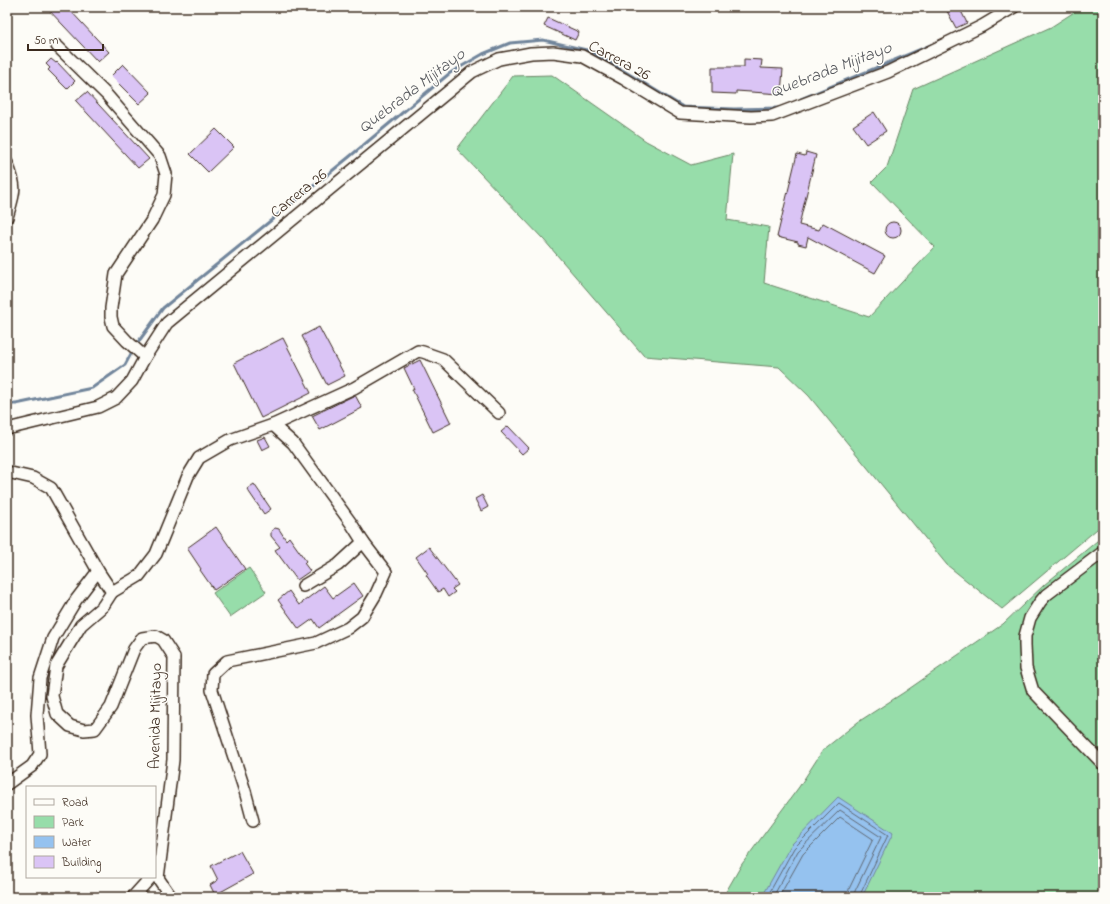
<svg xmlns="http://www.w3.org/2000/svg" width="1110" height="904" font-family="'Indie Flower',sans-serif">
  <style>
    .green { fill: #97ddaa; stroke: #698464 }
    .water { fill: #95c2ef; stroke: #71859b }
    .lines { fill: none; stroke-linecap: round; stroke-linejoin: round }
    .shore { stroke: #5f6772; stroke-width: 1 }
    .stream { stroke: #71859b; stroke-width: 3 }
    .building { fill: #dac4f5; stroke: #3b2a1e }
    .minor-casing { stroke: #3b2a1e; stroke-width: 14 }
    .minor { stroke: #fdfcf7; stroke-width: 11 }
    .labels { text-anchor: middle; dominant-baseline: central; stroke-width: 3; stroke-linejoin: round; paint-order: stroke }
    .street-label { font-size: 16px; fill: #3b2a1e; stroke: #fdfcf7 }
    .water-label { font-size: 17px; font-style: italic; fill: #56585d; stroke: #fdfcf7 }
  </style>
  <rect width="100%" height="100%" fill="#fdfcf7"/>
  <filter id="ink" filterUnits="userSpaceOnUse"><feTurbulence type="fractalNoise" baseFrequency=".025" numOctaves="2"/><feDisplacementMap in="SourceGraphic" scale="8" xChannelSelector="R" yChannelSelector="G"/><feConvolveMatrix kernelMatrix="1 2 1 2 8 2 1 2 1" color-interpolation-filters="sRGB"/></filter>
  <g filter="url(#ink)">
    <g class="green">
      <path d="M1082,7h21v517l-101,85 -55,-44 -138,-169 -30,-29 -135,-11 -100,-116 -87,-91 56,-73 39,-1 94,66 45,24 42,-11 -6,66 42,7 -5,56 105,34 66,-70 -63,-65 15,-15 26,-78 138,-62z"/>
      <path d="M1103,536v361h-380l19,-33 57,-77 24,-37 35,-28 45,-29 100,-69 41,-39z"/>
      <path d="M249,568l17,24 -36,25 -17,-24z"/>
    </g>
    <path class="water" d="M838,797l55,36 -30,62 -2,2h-99l29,-52z"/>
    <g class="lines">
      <g class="shore">
        <path d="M767,897l27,-49 45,-45 49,32 -29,62"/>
        <path d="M773,897l25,-46 42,-41 41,27 -26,54 -1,6"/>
        <path d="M779,897l24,-43 37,-37 33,22 -24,50 -1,8"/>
      </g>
      <g class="stream">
        <path d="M801,99l130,-54"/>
        <path d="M136,345l27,-37 185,-150 102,-85 33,-19 27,-11 33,-3 48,11 92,56 51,2 45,-1"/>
        <path d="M7,404h9l76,-16 33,-23 8,-15"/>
      </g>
    </g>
    <g class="building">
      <path d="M46,7h21l42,45 -11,10z"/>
      <path d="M954,7h5l8,16 -11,5 -9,-17z"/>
      <path d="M548,18l31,14 -4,8 -31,-14z"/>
      <path d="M51,59l5,4 1,-1 18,19 -8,8 -19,-19 2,-2 -4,-4z"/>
      <path d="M744,59l18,1 -1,8 22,1 -2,25 -45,-3v3l-24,-1v-26h32z"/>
      <path d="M123,64l28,29 -12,11 -28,-28z"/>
      <path d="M87,92l62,67 -11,9 -62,-67z"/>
      <path d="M874,112l12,19 -20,13 -13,-18z"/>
      <path d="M216,129l18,18 -26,25 -18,-18z"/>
      <path d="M806,152l10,3 -17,70 20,5 4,-7 62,33 -10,17 -67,-36 -2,9 -8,-2v-2l-21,-5 20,-83 8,2z"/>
      <circle cx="893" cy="230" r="8"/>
      <path d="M319,327l26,49 -18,9 -25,-49z"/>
      <path d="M283,338l28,55 -50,25 -27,-55z"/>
      <path d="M420,360l31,63 -18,9 -21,-43h2l-10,-21z"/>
      <path d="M355,395l7,13 -42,22 -8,-14z"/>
      <path d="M508,426l21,22 -7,6 -21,-22z"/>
      <path d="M265,437l5,9 -8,4 -5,-10z"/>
      <path d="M254,484l17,25 -7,5 -17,-25z"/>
      <path d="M482,495l6,12 -7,4 -6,-12z"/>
      <path d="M216,527l29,42 -31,21 -14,-20 1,-1 -14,-21z"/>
      <path d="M275,528l4,1 7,11 3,-3 17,24 -2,2 6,8 -13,9 -22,-30 5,-3 -9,-11v-4l1,-2z"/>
      <path d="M429,547l29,38 -6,4 3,3 -7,5 -5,-8 -5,3 -12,-17 2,-1 -12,-17z"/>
      <path d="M354,583l9,13 -44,32 -6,-9 -14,10 -21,-29 11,-9 10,14 25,-19 9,12z"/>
      <path d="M240,851l13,23 -38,21 -5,-10 8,-5 -7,-14z"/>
    </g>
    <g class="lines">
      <defs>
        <g id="minor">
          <path d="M57,46l49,48 54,62 6,18 -2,21 -12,25 -36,54 -5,34v9l2,9 14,15 18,16"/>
          <path d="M7,163c10,25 8,28 0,54"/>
          <path d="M273,425l81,-37 64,-37 5,1 20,7 56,54"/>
          <path d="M7,429l91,-22 18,-9 16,-17 13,-24 22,-34 305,-251 27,-13 32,-6 22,-1 29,4 42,23 56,34 71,4 21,-1 116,-44 94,-46 32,-19"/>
          <path d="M7,472l26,6 18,10 47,83 14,21 -9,14 -22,19 -25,41 -4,30 5,18 13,12 14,4 11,-1 16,-22 23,-58 8,-11 14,-2 7,4 11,17 -1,103 -15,118 13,19"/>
          <path d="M1103,552l-57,43 -6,7 -10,16 -5,18v9l1,23 7,23 70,73"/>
          <path d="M112,592l27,-16 17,-22 32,-78 11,-18 31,-18 43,-15 20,18 58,80 12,19 -25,23 -35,21"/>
          <path d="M7,784l25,-18 8,-12 -3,-39 3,-37 13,-40 23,-38 22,-29"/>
          <path d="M253,821l-8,-30 -33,-101 1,-16 14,-13 89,-18 32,-15 14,-11 14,-23 10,-22 -23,-30"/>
          <path d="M133,897l18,-20"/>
        </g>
      </defs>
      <use href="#minor" class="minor-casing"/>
      <use href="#minor" class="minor"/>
    </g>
  </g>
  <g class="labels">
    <g class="street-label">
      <text transform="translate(619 61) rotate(28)">Carrera 26</text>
      <text transform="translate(299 194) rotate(-39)">Carrera 26</text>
      <text transform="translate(156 716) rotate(-89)">Avenida Mijitayo</text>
    </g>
    <g class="water-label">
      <text transform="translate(831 70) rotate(-21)">Quebrada Mijitayo</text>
      <text transform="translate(412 91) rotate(-37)">Quebrada Mijitayo</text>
    </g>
  </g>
  <rect width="1110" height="904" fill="none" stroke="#fdfcf7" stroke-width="24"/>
  <rect x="12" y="12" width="1086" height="880" fill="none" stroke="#3b2a1e" stroke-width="1.5" filter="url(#ink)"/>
  <rect x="26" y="786" width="130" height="92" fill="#fdfcf7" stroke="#afa8a0"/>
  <rect x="34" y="799" width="20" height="6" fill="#fdfcf7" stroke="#afa8a0"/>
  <text x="62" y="806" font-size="12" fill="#3b2a1e">Road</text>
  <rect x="34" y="816" width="20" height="12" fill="#97ddaa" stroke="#afa8a0"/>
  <text x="62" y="826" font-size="12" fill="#3b2a1e">Park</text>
  <rect x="34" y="836" width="20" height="12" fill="#95c2ef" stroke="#afa8a0"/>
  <text x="62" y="846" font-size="12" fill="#3b2a1e">Water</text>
  <rect x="34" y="856" width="20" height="12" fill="#dac4f5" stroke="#afa8a0"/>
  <text x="62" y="866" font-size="12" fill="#3b2a1e">Building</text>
  <path d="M28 44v6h75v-6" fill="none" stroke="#3b2a1e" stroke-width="2"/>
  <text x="34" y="44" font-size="12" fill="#3b2a1e" stroke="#fdfcf7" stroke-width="3" paint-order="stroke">50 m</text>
</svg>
